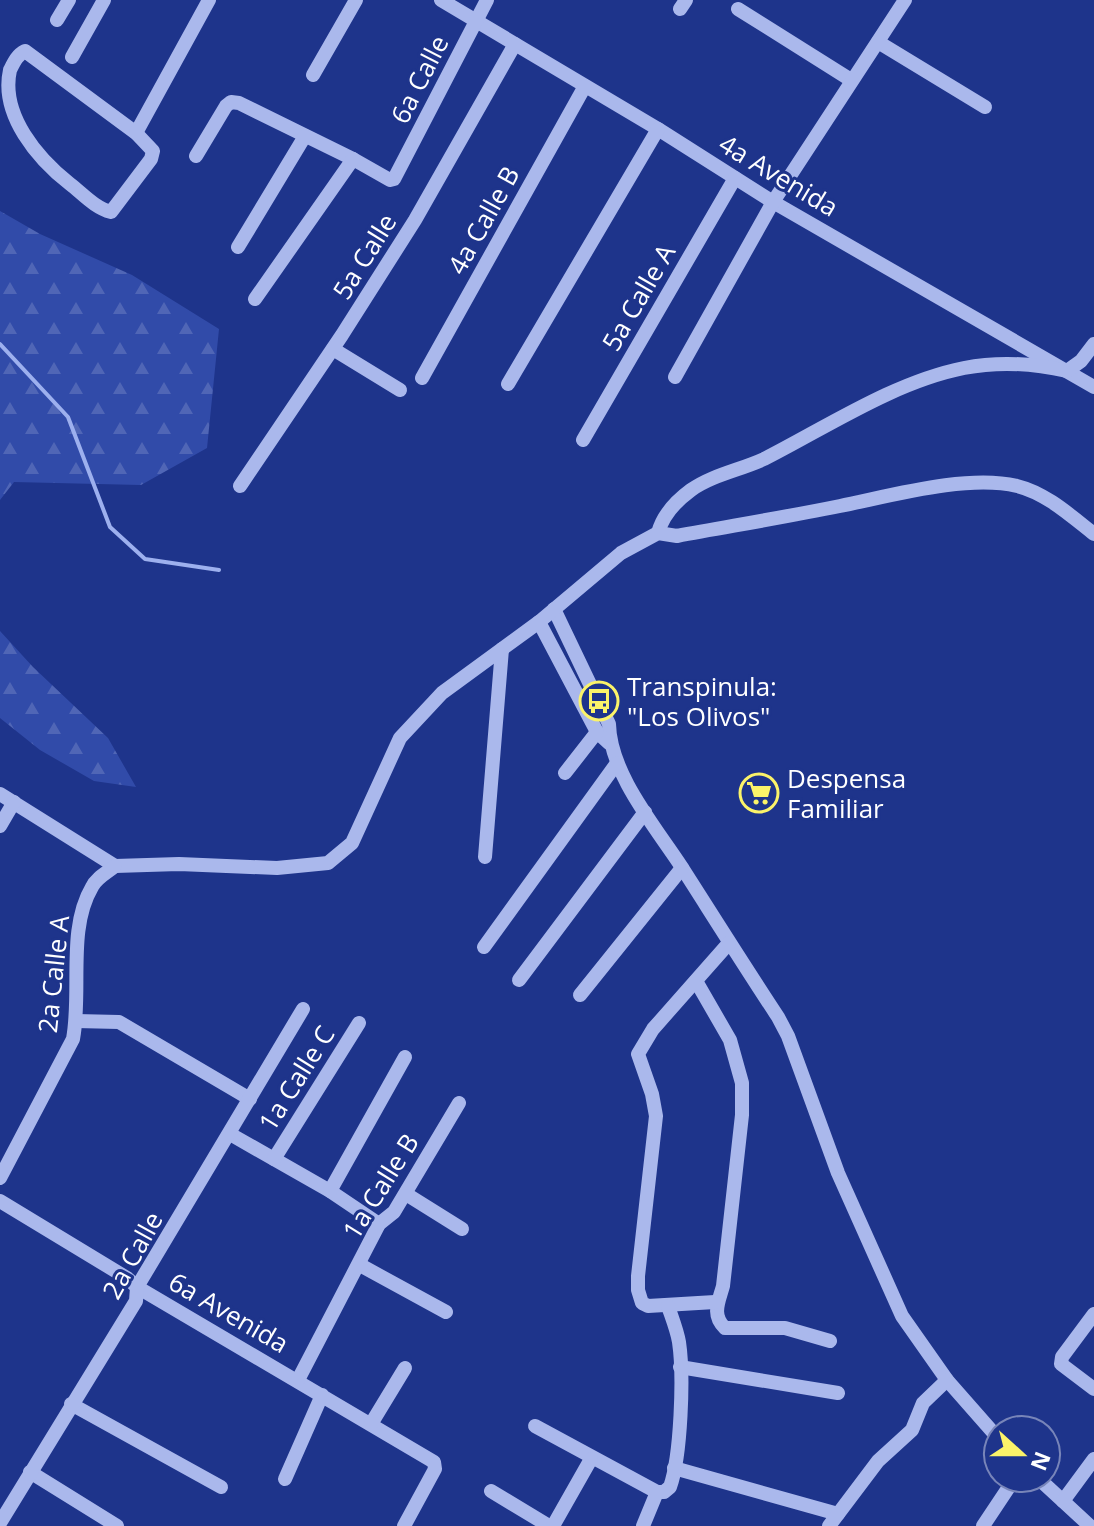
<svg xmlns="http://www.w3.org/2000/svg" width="1094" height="1526" font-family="'Open Sans',sans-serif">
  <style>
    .forest { fill: url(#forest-firs) }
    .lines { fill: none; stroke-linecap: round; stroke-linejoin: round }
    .stream { stroke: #9db0ee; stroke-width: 4 }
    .minor { stroke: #aab8ec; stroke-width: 14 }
    .labels { text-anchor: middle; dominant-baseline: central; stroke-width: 6; stroke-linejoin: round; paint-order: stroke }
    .street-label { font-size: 26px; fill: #fff; stroke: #1e348b }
    .poi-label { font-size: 26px; fill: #fff; stroke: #1e348b; text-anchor: start }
  </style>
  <defs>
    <pattern id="forest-firs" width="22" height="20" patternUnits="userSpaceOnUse" patternTransform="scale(2)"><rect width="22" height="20" fill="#314ba9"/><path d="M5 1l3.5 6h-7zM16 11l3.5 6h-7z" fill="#5066b6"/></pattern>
  </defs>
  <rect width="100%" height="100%" fill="#1e348b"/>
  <g class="forest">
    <path d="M0,211l40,23 92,41 87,54 -12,119 -66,37 -127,-3 -14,18z"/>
    <path d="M0,631l33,36 75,71 28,49 -42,-6 -54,-31 -40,-32z"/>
  </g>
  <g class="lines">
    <path class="stream" d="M0,344l68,73 42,110 35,32 74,11"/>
    <g class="minor">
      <path d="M441,0l217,129 115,73 321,185"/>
      <path d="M680,9l6,-9"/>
      <path d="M738,9l113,71"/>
      <path d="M57,20l12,-20"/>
      <path d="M878,42l107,65"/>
      <path d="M25,51l111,82 17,18 -2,8 -40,53c-16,-4 -28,-18 -41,-28 -32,-25 -70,-69 -60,-114 4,-8 7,-15 15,-19z"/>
      <path d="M72,57l32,-57"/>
      <path d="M313,75l43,-75"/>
      <path d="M136,133l73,-133"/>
      <path d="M196,156l30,-50 5,-4 8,1 114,56 37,21 4,-1 93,-179"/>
      <path d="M238,247l67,-111"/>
      <path d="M255,299l98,-140"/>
      <path d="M333,349l67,41"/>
      <path d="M675,377l98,-175 132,-202"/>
      <path d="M422,378l163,-292"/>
      <path d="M508,384l150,-255"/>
      <path d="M583,440l152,-262"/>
      <path d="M240,486l102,-151 73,-115 100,-176"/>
      <path d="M658,533c5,-19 18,-32 33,-43 21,-15 49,-20 73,-31 63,-32 130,-77 200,-91 36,-7 68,-5 103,3l14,-10 13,-17"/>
      <path d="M554,609l55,115c1,49 45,101 72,142 32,50 64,101 97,151l10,19 50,137 64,143 45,64 51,58"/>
      <path d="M539,622l58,110 12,11"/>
      <path d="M565,773l32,-41"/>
      <path d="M0,794l115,72"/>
      <path d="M0,826l14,-24"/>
      <path d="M485,857l17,-208"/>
      <path d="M115,866l64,-2 98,4 51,-5 24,-20 48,-105 42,-45 97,-71 82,-69 37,-20 19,3c54,-10 109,-19 163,-30 50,-10 127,-32 177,-20 29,7 54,30 77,48"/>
      <path d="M484,947l133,-184"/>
      <path d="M519,980l126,-168"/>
      <path d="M696,981l34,59 12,43v32l-19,171c-4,15 -12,29 2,42h60l45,13"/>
      <path d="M580,995l102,-127"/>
      <path d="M76,1021l43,1 131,77"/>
      <path d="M230,1134l100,57 49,33"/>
      <path d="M274,1159l85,-136"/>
      <path d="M0,1178l73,-139c9,-48 -6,-110 19,-152 4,-9 16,-15 23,-21"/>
      <path d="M330,1191l75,-134"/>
      <path d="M406,1194l56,35"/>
      <path d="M0,1201l127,77 10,9 297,175 1,7 -31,57"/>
      <path d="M360,1265l86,47"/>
      <path d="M715,1302l-67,4 -6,-3 -4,-13v-14l18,-160 -4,-22 -14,-40 15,-25 76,-86"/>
      <path d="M1094,1314l-32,43 -1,7 33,25"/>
      <path d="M680,1367l158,26"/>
      <path d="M298,1380l81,-156 15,-12 65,-109"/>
      <path d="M71,1404l150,83"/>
      <path d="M371,1424l34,-56"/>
      <path d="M535,1426l122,66"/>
      <path d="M674,1468l164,46"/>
      <path d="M30,1472l87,54"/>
      <path d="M1038,1478l52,48"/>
      <path d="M285,1479l37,-84"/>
      <path d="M491,1491l58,35"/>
      <path d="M1063,1501l31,-42"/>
      <path d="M0,1523l136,-222 1,-14 166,-278"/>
      <path d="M553,1526l38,-67"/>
      <path d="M643,1526l14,-34h7l6,-5c11,-31 14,-111 9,-145 -2,-12 -7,-24 -11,-36"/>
      <path d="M829,1526l49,-65 34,-31 11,-27 24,-23"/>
      <path d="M983,1526l32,-48"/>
    </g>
  </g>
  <defs>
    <symbol id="bus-ring" viewBox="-11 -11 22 22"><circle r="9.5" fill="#1e348b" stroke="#fbf369" stroke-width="1.5"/><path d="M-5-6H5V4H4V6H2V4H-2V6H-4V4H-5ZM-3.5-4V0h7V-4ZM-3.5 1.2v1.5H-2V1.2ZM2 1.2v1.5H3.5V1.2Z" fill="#fbf369"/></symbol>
    <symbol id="supermarket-ring" viewBox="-11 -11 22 22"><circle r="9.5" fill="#1e348b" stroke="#fbf369" stroke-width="1.5"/><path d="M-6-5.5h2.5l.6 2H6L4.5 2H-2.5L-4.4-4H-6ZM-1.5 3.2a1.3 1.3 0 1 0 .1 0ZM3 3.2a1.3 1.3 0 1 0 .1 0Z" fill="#fbf369"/></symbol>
  </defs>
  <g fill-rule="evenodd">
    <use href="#bus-ring" x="577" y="679" width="44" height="44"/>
    <use href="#supermarket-ring" x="737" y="771" width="44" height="44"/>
  </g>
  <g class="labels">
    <g class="street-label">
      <text transform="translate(419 79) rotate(-63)">6a Calle</text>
      <text transform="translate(779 175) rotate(31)">4a Avenida</text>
      <text transform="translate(483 220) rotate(-61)">4a Calle B</text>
      <text transform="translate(364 256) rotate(-58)">5a Calle</text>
      <text transform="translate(638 297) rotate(-60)">5a Calle A</text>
      <text transform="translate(53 974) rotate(-84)">2a Calle A</text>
      <text transform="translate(296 1078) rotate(-58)">1a Calle C</text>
      <text transform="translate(380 1186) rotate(-58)">1a Calle B</text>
      <text transform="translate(132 1255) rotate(-61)">2a Calle</text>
      <text transform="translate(229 1312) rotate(30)">6a Avenida</text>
    </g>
    <g class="poi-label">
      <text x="627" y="686">Transpinula:<tspan x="627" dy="30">"Los Olivos"</tspan></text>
      <text x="787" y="778">Despensa<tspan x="787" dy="30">Familiar</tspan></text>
    </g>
  </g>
  <g transform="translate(1022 1454) rotate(111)"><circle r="38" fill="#1e348b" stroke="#7885b9" stroke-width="2"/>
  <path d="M0-6L14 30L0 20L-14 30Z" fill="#fbf369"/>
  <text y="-12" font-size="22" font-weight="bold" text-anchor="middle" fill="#ffffff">N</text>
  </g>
</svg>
